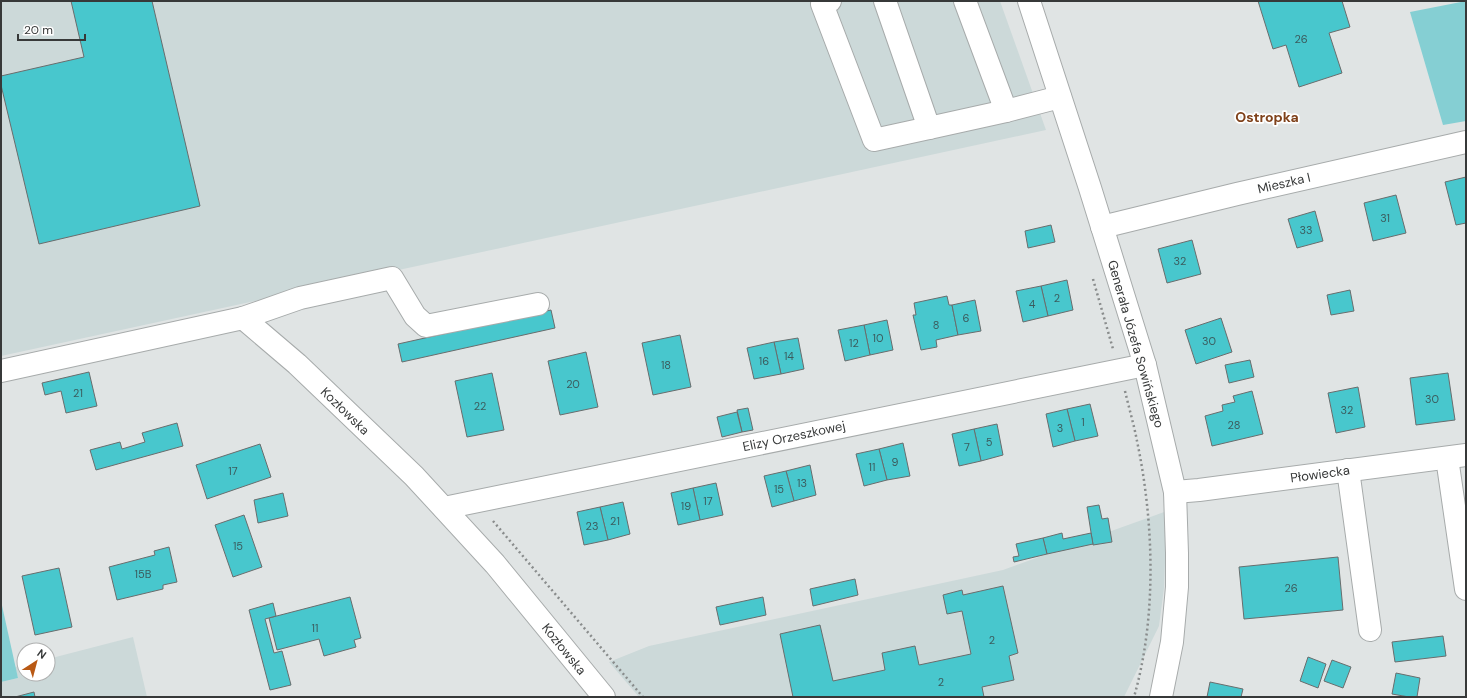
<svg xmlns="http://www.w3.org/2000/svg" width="1467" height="698" font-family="'DM Sans',sans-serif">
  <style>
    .built { fill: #ccd9d9 }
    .green { fill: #85cfd3 }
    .building { fill: #48c7cd; stroke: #696d6d }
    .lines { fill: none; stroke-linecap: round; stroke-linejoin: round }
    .minor-casing { stroke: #a7abab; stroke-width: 24 }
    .path { stroke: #898c8c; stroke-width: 2.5; stroke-dasharray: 2 3; stroke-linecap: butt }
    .minor { stroke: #fff; stroke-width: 22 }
    .labels { text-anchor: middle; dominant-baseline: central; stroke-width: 3.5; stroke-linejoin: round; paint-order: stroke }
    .number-label { font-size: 11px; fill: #3b5c5e }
    .street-label { font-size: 13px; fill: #373939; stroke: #fff }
    .neighbourhood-label { font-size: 14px; font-weight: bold; fill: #7f411a; stroke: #fff }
  </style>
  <rect width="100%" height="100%" fill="#e0e4e4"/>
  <g class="built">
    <path d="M1,1h999l46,129 -1045,226z"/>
    <path d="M1167,511l-3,77 -5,38 -35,71h-485l-30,-35 40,-16 354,-76z"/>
    <path d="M133,637l14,60h-146v-15l17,-4 -3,-11 9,-2v9h24v-15z"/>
  </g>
  <g class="green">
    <path d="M1466,1v120l-23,4 -33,-113z"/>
    <path d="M1,601l17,77 -17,4z"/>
  </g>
  <g class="building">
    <path d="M71,1h81l48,205 -161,38 -38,-159v-9l83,-19z"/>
    <path d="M1258,1h84l8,26 -21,6 13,40 -43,14 -13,-42 -13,4z"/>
    <path d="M1466,177v46l-10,2 -11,-43z"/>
    <path d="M1396,195l10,38 -33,8 -9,-38z"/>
    <path d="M1315,211l8,30 -26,7 -9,-29z"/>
    <path d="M1051,225l4,17 -27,6 -3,-17z"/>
    <path d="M1192,240l9,34 -34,9 -9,-34z"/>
    <path d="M1067,280l6,30 -25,6 -7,-30z"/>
    <path d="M1041,286l7,30 -25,6 -7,-31z"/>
    <path d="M1350,290l4,21 -23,4 -4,-20z"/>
    <path d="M947,296l2,9h3l6,30 -22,5 1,7 -16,3 -8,-35h3l-2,-12z"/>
    <path d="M975,300l6,31 -23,4 -6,-30z"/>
    <path d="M551,310l4,18 -153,34 -4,-18z"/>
    <path d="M1221,318l11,34 -36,12 -11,-34z"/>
    <path d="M887,320l6,30 -23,5 -6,-30z"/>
    <path d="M864,325l6,30 -25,6 -7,-31z"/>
    <path d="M680,335l11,52 -38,8 -11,-52z"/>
    <path d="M798,338l6,31 -23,5 -7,-32z"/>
    <path d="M774,342l7,32 -27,5 -7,-31z"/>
    <path d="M586,352l12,55 -38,8 -12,-54z"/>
    <path d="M1250,360l4,17 -25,6 -4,-18z"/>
    <path d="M89,372l8,34 -31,7 -5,-22 -16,4 -3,-12z"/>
    <path d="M492,373l12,57 -37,7 -12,-56z"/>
    <path d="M1448,373l7,47 -39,5 -6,-47z"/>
    <path d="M1358,387l7,40 -29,6 -8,-40z"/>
    <path d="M1252,391l11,43 -51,12 -7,-30 18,-5 -1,-6 13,-3 -2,-6z"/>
    <path d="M1090,404l8,32 -23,5 -8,-32z"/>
    <path d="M748,408l5,22 -11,2 -5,-22z"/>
    <path d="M1067,409l8,32 -22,6 -7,-33z"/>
    <path d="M737,412l5,20 -20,5 -5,-20z"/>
    <path d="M177,423l6,23 -87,24 -6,-20 30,-8 2,7 23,-7 -3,-9z"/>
    <path d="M997,424l6,31 -22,6 -7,-32z"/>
    <path d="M974,429l7,32 -22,5 -7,-32z"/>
    <path d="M903,443l7,33 -23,4 -8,-31z"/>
    <path d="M260,444l11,33 -64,22 -11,-34z"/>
    <path d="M879,449l8,31 -23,6 -8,-32z"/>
    <path d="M810,465l6,30 -22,6 -8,-30z"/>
    <path d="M786,471l8,30 -22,6 -8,-31z"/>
    <path d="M716,483l7,32 -23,5 -7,-32z"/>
    <path d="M693,488l7,32 -22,5 -7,-32z"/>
    <path d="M283,493l5,23 -30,7 -4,-23z"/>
    <path d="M623,502l7,32 -22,6 -8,-33z"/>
    <path d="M1099,505l3,14 6,-1 4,24 -19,3 -6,-38z"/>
    <path d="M600,507l8,33 -24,5 -7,-33z"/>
    <path d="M244,515l18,52 -29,10 -18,-52z"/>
    <path d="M1062,533l1,6 28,-6 2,11 -46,10 -4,-16z"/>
    <path d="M1043,538l4,16 -33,8 -1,-5 6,-1 -3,-12z"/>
    <path d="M169,547l8,35 -14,3v4l-46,11 -8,-33 46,-12 -1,-4z"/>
    <path d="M1338,557l5,53 -99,9 -5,-52z"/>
    <path d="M59,568l13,59 -37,8 -13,-59z"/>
    <path d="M855,579l3,16 -45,11 -3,-17z"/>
    <path d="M1003,586l15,67 -9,3 5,24 -32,7 2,10h-191l-13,-63 40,-9 13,56 52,-11 -3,-17 33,-7 4,19 52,-11 -9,-43 -15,3 -4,-19 19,-5 1,5z"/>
    <path d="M350,597l11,41 -7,2 2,7 -32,9 -5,-17 -42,11 -8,-32z"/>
    <path d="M763,597l3,18 -46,10 -4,-18z"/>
    <path d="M273,603l3,13 -11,3 9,34 8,-2 9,34 -21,5 -21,-80z"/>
    <path d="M1443,636l3,20 -51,6 -3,-20z"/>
    <path d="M1308,657l18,7 -8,24 -18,-7z"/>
    <path d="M1332,660l19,7 -8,21 -19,-7z"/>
    <path d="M1396,673l24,5 -3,19h-8l-17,-3z"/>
    <path d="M1210,682l33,7 -2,8h-34z"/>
    <path d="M34,692l1,5h-20z"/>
  </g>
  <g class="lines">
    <defs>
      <g id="minor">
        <path d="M830,1l-8,3 52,136 55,-12"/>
        <path d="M885,1l44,127 77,-17 54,-14"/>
        <path d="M965,1l41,110"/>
        <path d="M1029,1l61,187 55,177 30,127 2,61v34l-5,55 -11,55"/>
        <path d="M1102,227l135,-33 229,-52"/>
        <path d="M243,318l57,-20 92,-20 23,38 11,10 112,-22"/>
        <path d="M1,371l242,-53 54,46 117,112 81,88 109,133"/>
        <path d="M1447,458l19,131"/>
        <path d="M1348,470l22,160"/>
        <path d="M1175,492l24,-2 267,-35"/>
        <path d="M444,508l701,-143"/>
      </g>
    </defs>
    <use href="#minor" class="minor-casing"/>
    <g class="path">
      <path d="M1093,279l20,70"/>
      <path d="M1125,391c4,17 9,34 12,50 17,81 20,176 -3,256"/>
      <path d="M493,521l150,176"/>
    </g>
    <use href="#minor" class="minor"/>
  </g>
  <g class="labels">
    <g class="number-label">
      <text x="1301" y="39">26</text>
      <text x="1385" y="218">31</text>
      <text x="1306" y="230">33</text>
      <text x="1180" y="261">32</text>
      <text x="1057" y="298">2</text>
      <text x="1032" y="304">4</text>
      <text x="966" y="318">6</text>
      <text x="936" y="325">8</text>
      <text x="878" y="338">10</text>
      <text x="1209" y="341">30</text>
      <text x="854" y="343">12</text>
      <text x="789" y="356">14</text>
      <text x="764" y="361">16</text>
      <text x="666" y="365">18</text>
      <text x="573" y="384">20</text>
      <text x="78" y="393">21</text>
      <text x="1432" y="399">30</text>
      <text x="480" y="406">22</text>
      <text x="1347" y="410">32</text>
      <text x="1083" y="422">1</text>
      <text x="1234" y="425">28</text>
      <text x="1060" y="428">3</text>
      <text x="989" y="442">5</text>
      <text x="967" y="447">7</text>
      <text x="895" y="462">9</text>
      <text x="872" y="467">11</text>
      <text x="233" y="471">17</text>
      <text x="802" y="483">13</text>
      <text x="779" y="489">15</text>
      <text x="708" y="501">17</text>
      <text x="686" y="506">19</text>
      <text x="615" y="521">21</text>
      <text x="592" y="526">23</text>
      <text x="238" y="546">15</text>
      <text x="143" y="574">15B</text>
      <text x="1291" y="588">26</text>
      <text x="315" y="628">11</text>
      <text x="992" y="640">2</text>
      <text x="941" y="682">2</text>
    </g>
    <g class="street-label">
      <text transform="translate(1284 183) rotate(-13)">Mieszka I</text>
      <text transform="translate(1136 344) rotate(74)">Generała Józefa Sowińskiego</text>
      <text transform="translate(345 411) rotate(44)">Kozłowska</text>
      <text transform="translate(794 436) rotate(-12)">Elizy Orzeszkowej</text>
      <text transform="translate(1320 474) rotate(-8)">Płowiecka</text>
      <text transform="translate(564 649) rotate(51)">Kozłowska</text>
    </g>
    <g class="neighbourhood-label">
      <text x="1267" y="117">Ostropka</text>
    </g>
  </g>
  <rect width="1467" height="698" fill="none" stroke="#373939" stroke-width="4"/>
  <g transform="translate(36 662) rotate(36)"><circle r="19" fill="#ffffff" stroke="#afb0b0"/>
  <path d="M0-3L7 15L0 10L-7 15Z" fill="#b95914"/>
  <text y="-6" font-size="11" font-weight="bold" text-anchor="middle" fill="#373939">N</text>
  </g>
  <path d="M18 34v6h67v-6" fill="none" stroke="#373939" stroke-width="2"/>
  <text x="24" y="34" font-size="12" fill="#373939" stroke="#ffffff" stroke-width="3" paint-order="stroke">20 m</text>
</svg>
